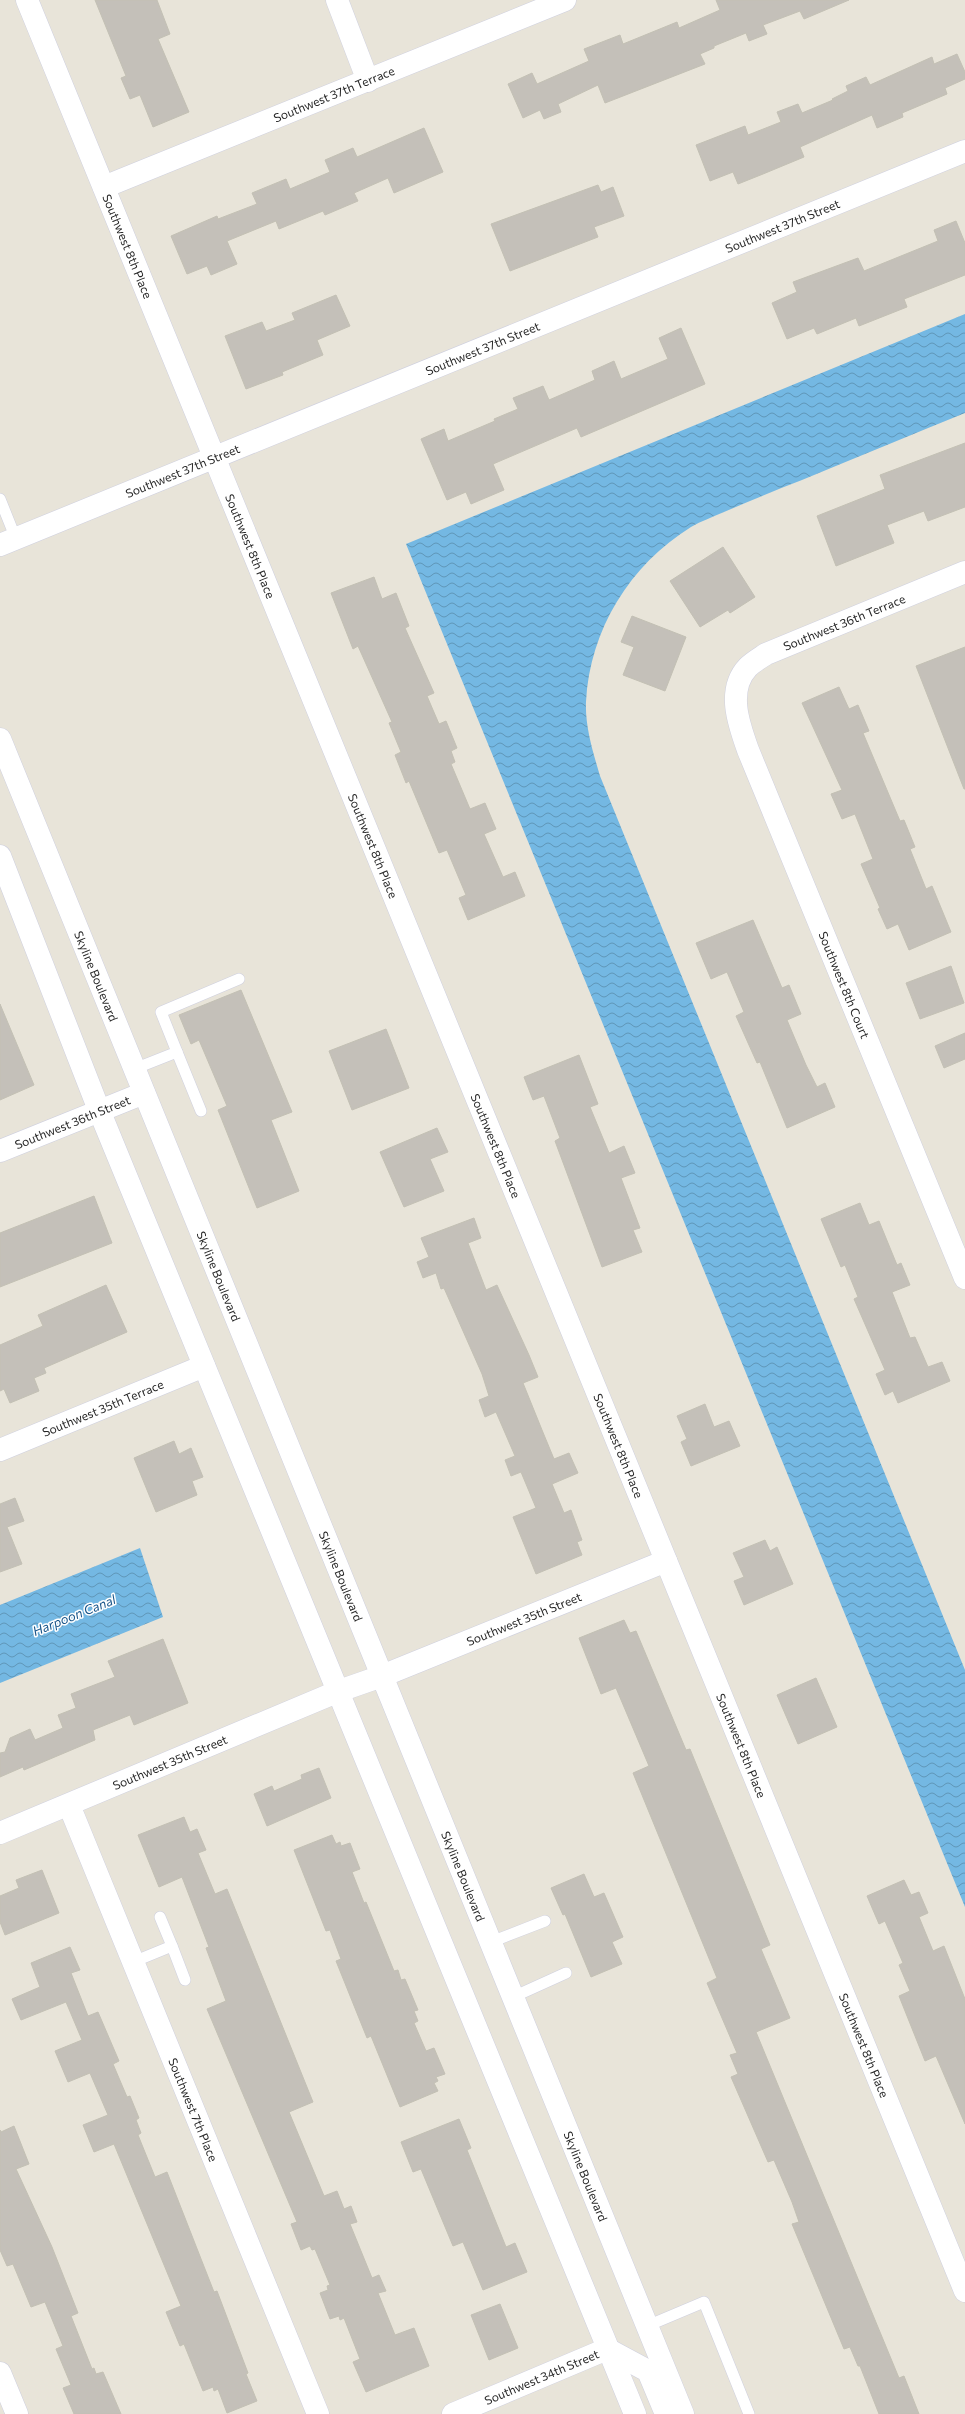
<svg xmlns="http://www.w3.org/2000/svg" width="965" height="2414" font-family="Commissioner,sans-serif">
  <style>
    .water { fill: url(#water-waves) }
    .building { fill: #c4c0b9; stroke: #c3c0b4 }
    .lines { fill: none; stroke-linecap: round; stroke-linejoin: round }
    .service-casing { stroke: #cfd0df; stroke-width: 12 }
    .minor-casing { stroke: #cfd0df; stroke-width: 23 }
    .tertiary-casing { stroke: #cfd0df; stroke-width: 23 }
    .service { stroke: #fff; stroke-width: 11 }
    .minor { stroke: #fff; stroke-width: 22 }
    .tertiary { stroke: #fff; stroke-width: 22 }
    .labels { text-anchor: middle; dominant-baseline: central; stroke-width: 3; stroke-linejoin: round; paint-order: stroke }
    .street-label { font-size: 12px; fill: #272727; stroke: #fff }
    .water-label { font-size: 13px; font-style: italic; fill: #18558a; stroke: #fff }
  </style>
  <defs>
    <pattern id="water-waves" width="16" height="10" patternUnits="userSpaceOnUse"><rect width="16" height="10" fill="#74b8e3"/><path d="M0 5q4-4 8 0t8 0" fill="none" stroke="#5f96b8"/></pattern>
  </defs>
  <rect width="100%" height="100%" fill="#e8e4d9"/>
  <g class="water">
    <path d="M965,314v99c-54,22 -108,44 -163,67 -26,10 -52,21 -78,32 -11,5 -23,9 -33,15 -61,38 -101,102 -105,175 -1,25 7,50 14,74l365,894v237l-559,-1363z"/>
    <path d="M140,1548l23,69 -163,66v-78z"/>
  </g>
  <g class="building">
    <path d="M95,0h62l13,34 -12,5 31,73 -36,15 -13,-32 -10,4 -9,-21 5,-2z"/>
    <path d="M716,0h133l-45,19 -4,-8 -37,14 4,9 -18,7 -3,-8 -32,13v2l-14,6 5,10 -100,39 -7,-18 -40,19 3,8 -17,7 -4,-9 -17,8 -15,-34 24,-11 5,11 52,-23 -5,-12 36,-14 3,9 54,-22 2,6 41,-18z"/>
    <path d="M957,54l8,18v7l-20,9 2,6 -45,19 1,4 -26,11 -5,-13 -72,32 4,10 -41,17 -25,10 -5,-12 -23,9 -14,-36 49,-19 3,9 33,-13 -4,-10 21,-8 4,9 31,-13 -1,-1 16,-8 -2,-5 20,-9 4,8 62,-28 2,7z"/>
    <path d="M424,128l19,44 -49,21 -6,-15 -34,15 4,8 -33,14 -2,-4 -44,18 -3,-8 -49,20 10,23 -26,11 -4,-9 -20,8 -16,-38 46,-20 1,3 39,-15 -5,-11 34,-14 4,10 40,-17 -5,-12 28,-12 4,9z"/>
    <path d="M598,185l3,7 12,-5 11,29 -30,11 4,10 -88,34 -19,-47z"/>
    <path d="M956,221l9,22v32l-61,24 3,8 -48,19 -3,-8 -39,16 -3,-6 -27,11 -15,-36 25,-11 -4,-10 65,-24 6,13 74,-30 -4,-11z"/>
    <path d="M336,295l14,31 -33,14 6,15 -41,17 1,3 -37,14 -21,-53 37,-14 4,9 29,-11 -3,-7z"/>
    <path d="M681,328l24,56 -124,53 -4,-9 -84,36 11,26 -33,14 -5,-12 -19,8 -26,-61 23,-10 4,12 47,-20 -1,-2 24,-10 -5,-11 30,-12 6,14 46,-20 -3,-9 22,-10 7,18 47,-20 -9,-21z"/>
    <path d="M965,443v64l-37,14 -4,-10 -37,14 7,18 -58,23 -19,-50 68,-27 -5,-14z"/>
    <path d="M723,547l32,50 -25,16 -2,-3 -28,17 -30,-46z"/>
    <path d="M374,577l8,22 14,-6 13,33 -4,2 29,65 -7,3 12,28 7,-3 11,27 -6,3 4,11 -4,2 19,45 15,-6 11,26 -12,5 19,43 12,-5 10,24 -57,24 -9,-22 7,-3 -19,-45 -8,3 -30,-72 -3,2 -11,-28 6,-3 -12,-29 3,-1 -34,-76 -5,3 -22,-56z"/>
    <path d="M632,616l54,21 -21,54 -42,-16 11,-28 -13,-5z"/>
    <path d="M965,647v142h-1l-48,-123z"/>
    <path d="M839,687l10,22 9,-4 11,26 -6,2 37,88 4,-1 11,27 -5,2 16,40 6,-3 19,46 -42,18 -11,-26 -11,5 -9,-20 2,-1 -19,-44 12,-5 -18,-45 -13,5 -11,-25 11,-4 -40,-87z"/>
    <path d="M753,920l29,68 7,-3 12,29 -14,6 19,45 11,22 8,-4 10,24 -48,21 -27,-66 -3,1 -21,-47 8,-4 -17,-40 -16,7 -15,-36z"/>
    <path d="M951,966l13,37 -44,16 -14,-36z"/>
    <path d="M241,990l51,122 -21,8 28,71 -42,17 -39,-98 9,-4 -28,-66 -8,4 -12,-29z"/>
    <path d="M0,1004l34,81 -34,15z"/>
    <path d="M386,1029l23,59 -57,22 -23,-59z"/>
    <path d="M965,1033v26l-21,9 -9,-22z"/>
    <path d="M579,1055l19,49 -8,3 19,46 15,-7 11,27 -14,5 19,50 -7,2 9,22 -40,15 -47,-126 5,-3 -16,-42 -11,4 -9,-23z"/>
    <path d="M437,1128l11,24 -18,7 14,32 -40,16 -24,-55z"/>
    <path d="M94,1196l18,47 -112,44v-54z"/>
    <path d="M860,1203l9,22 10,-4 18,44 4,-2 9,22 -18,7 18,46 5,-1 13,30 14,-5 8,19 -52,22 -5,-12 -8,4 -9,-21 9,-4 -31,-71 4,-2 -13,-32 -4,2 -20,-48z"/>
    <path d="M474,1218l7,20 -13,5 18,47 11,-5 32,70 9,22 -15,6 19,47 12,29 15,-6 9,20 -26,11 12,29 7,-3 11,30 -5,2 5,13 -46,19 -23,-57 23,-9 -15,-36 -10,4 -6,-16 10,-4 -19,-44 -11,5 -6,-17 10,-4 -7,-22 -38,-86 -3,1 -5,-16 -13,5 -6,-16 12,-5 -8,-19z"/>
    <path d="M106,1285l21,47 -83,36 2,5 -12,5 5,13 -29,12 -6,-14 -4,2v-46l43,-19 -5,-11z"/>
    <path d="M705,1404l9,23 15,-6 11,25 -49,20 -10,-24 6,-3 -10,-23z"/>
    <path d="M174,1441l5,13 12,-6 12,29 -11,4 5,14 -41,17 -22,-54z"/>
    <path d="M15,1498l9,23 -17,6 15,37 -22,8v-68z"/>
    <path d="M765,1540l5,11 7,-4 16,37 -49,21 -10,-24 10,-4 -11,-24z"/>
    <path d="M624,1620l6,13 6,-2 50,119 4,-1 80,196 -9,4 29,69 -34,14 143,346 5,-2 15,38h-40l-19,-48h-2l-8,-19 -6,2 -52,-125 7,-2 -7,-20 -18,-42 -6,2 -37,-85 7,-3 -8,-19 7,-2 -30,-70 10,-5 -84,-205 16,-7 -33,-78 -15,6 -22,-56z"/>
    <path d="M163,1639l25,64 -54,22 -4,-10 -37,15 2,10 -71,30 -1,-3 -23,10v-24l5,-1 5,-14 20,-9 5,11 28,-12 -5,-13 18,-7 -5,-14 44,-17 -7,-16z"/>
    <path d="M816,1678l21,49 -39,17 -21,-49z"/>
    <path d="M319,1768l12,30 -64,28 -13,-32 18,-8 2,5 28,-12 -1,-4z"/>
    <path d="M184,1817l6,15 7,-3 9,21 -8,3 17,41 12,-5 86,213 -24,10 35,84 13,-5 7,18 7,-3 6,16 -7,2 22,54 7,-3 7,16 -8,2 17,42 19,-7 15,38 -63,26 -13,-30 7,-3 -16,-41 -4,2 -1,-4 -9,3 -10,-26 8,-3 -1,-4 3,-1 -15,-36 -3,1 -2,-4 -9,4 -10,-26 6,-2 -90,-213 19,-8 -20,-53 3,-1 -27,-70 -23,10 -21,-52z"/>
    <path d="M332,1835l4,9 4,-2 1,4 9,-3 10,26 -8,3 12,31 2,-1 28,69 4,-1 3,10 4,-1 13,31 -4,1 4,10 -4,2 12,28 8,-3 11,26 -9,3 2,4 -4,2 4,8 -38,16 -29,-71 -4,2 -31,-77 5,-2 -11,-29 -4,1 -32,-81z"/>
    <path d="M42,1870l17,43 -54,22 -5,-13v-26l19,-8 -3,-8z"/>
    <path d="M584,1874l10,23 10,-4 19,44 -11,5 10,22 -31,13 -26,-63 -2,1 -12,-27z"/>
    <path d="M904,1880l7,15 8,-3 9,21 -9,4 14,34 11,-5 21,53v125l-29,-68 -11,5 -26,-65 11,-5 -11,-26 4,-2 -18,-42 -6,3 -12,-28z"/>
    <path d="M70,1947l10,23 -9,3 17,43 10,-4 21,49 -6,3 14,33 3,-1 9,22 -3,2 5,13 -3,2 17,42 12,-5 47,120 3,-1 31,82 -2,1 11,27 -30,12 -9,-24 -4,2 -1,-4 -10,4 -19,-47 -4,2 -14,-34 15,-6 -67,-162 -20,8 -11,-27 25,-10 -18,-42 -22,9 -13,-31 27,-11 -16,-38 -45,18 -9,-21 28,-12 -9,-24z"/>
    <path d="M459,2119l12,29 -4,2 39,97 9,-4 12,29 -44,18 -20,-48 -10,4 -32,-77 -8,3 -12,-30z"/>
    <path d="M14,2126l15,38 -13,5 36,78 26,66 -7,3 21,53 2,-1 2,6 7,-2 18,42h-47l-11,-26 8,-3 -15,-36 7,-3 -18,-44 -14,5 -18,-43 -6,2 -7,-16v-120l1,2z"/>
    <path d="M500,2304l18,44 -29,12 -18,-45z"/>
  </g>
  <g class="lines">
    <defs>
      <g id="service">
        <path d="M0,499l16,40"/>
        <path d="M177,1052l24,59"/>
        <path d="M134,1069l43,-17 -16,-40 78,-33"/>
        <path d="M160,1917l12,29"/>
        <path d="M491,1942l54,-21"/>
        <path d="M133,1962l39,-16 13,34"/>
        <path d="M513,1997l53,-24"/>
        <path d="M647,2326l57,-24 45,112"/>
      </g>
      <g id="minor">
        <path id="s1" d="M27,0l938,2291"/>
        <path d="M337,0l31,81"/>
        <path id="s2" d="M104,187l461,-187"/>
        <path id="s3" d="M0,545l965,-394"/>
        <path id="s4" d="M965,572l-199,82c-6,4 -13,8 -18,13 -22,23 -9,58 0,83l217,528"/>
        <path id="s5" d="M0,1151l144,-58"/>
        <path id="s6" d="M0,1450l204,-84"/>
        <path id="s7" d="M382,1676l284,-115"/>
        <path id="s8" d="M69,1805l249,609"/>
        <path id="s9" d="M0,1833l339,-142"/>
        <path d="M0,2373l17,41"/>
        <path id="s10" d="M453,2414l154,-65"/>
      </g>
      <g id="tertiary">
        <path id="s11" d="M0,739l683,1675"/>
        <path d="M0,856l99,254 536,1304"/>
        <path d="M339,1691l43,-15"/>
        <path d="M607,2349l41,22 18,43"/>
      </g>
    </defs>
    <use href="#service" class="service-casing"/>
    <use href="#minor" class="minor-casing"/>
    <use href="#tertiary" class="tertiary-casing"/>
    <use href="#service" class="service"/>
    <use href="#minor" class="minor"/>
    <use href="#tertiary" class="tertiary"/>
  </g>
  <g class="labels">
    <g class="street-label">
      <text stroke="none"><textPath href="#s2" startOffset="248">Southwest 37th Terrace</textPath></text>
      <text stroke="none"><textPath href="#s3" startOffset="845">Southwest 37th Street</textPath></text>
      <text stroke="none"><textPath href="#s1" startOffset="266">Southwest 8th Place</textPath></text>
      <text stroke="none"><textPath href="#s3" startOffset="521">Southwest 37th Street</textPath></text>
      <text stroke="none"><textPath href="#s3" startOffset="197">Southwest 37th Street</textPath></text>
      <text stroke="none"><textPath href="#s1" startOffset="590">Southwest 8th Place</textPath></text>
      <text transform="translate(844 622) rotate(-22)">Southwest 36th Terrace</text>
      <text stroke="none"><textPath href="#s1" startOffset="914">Southwest 8th Place</textPath></text>
      <text stroke="none"><textPath href="#s11" startOffset="256">Skyline Boulevard</textPath></text>
      <text stroke="none"><textPath href="#s4" startOffset="579">Southwest 8th Court</textPath></text>
      <text stroke="none"><textPath href="#s5" startOffset="78">Southwest 36th Street</textPath></text>
      <text stroke="none"><textPath href="#s1" startOffset="1238">Southwest 8th Place</textPath></text>
      <text stroke="none"><textPath href="#s11" startOffset="580">Skyline Boulevard</textPath></text>
      <text stroke="none"><textPath href="#s6" startOffset="111">Southwest 35th Terrace</textPath></text>
      <text stroke="none"><textPath href="#s1" startOffset="1562">Southwest 8th Place</textPath></text>
      <text stroke="none"><textPath href="#s11" startOffset="904">Skyline Boulevard</textPath></text>
      <text stroke="none"><textPath href="#s7" startOffset="153">Southwest 35th Street</textPath></text>
      <text stroke="none"><textPath href="#s1" startOffset="1886">Southwest 8th Place</textPath></text>
      <text stroke="none"><textPath href="#s9" startOffset="184">Southwest 35th Street</textPath></text>
      <text stroke="none"><textPath href="#s11" startOffset="1228">Skyline Boulevard</textPath></text>
      <text stroke="none"><textPath href="#s1" startOffset="2210">Southwest 8th Place</textPath></text>
      <text stroke="none"><textPath href="#s8" startOffset="329">Southwest 7th Place</textPath></text>
      <text stroke="none"><textPath href="#s11" startOffset="1552">Skyline Boulevard</textPath></text>
      <text stroke="none"><textPath href="#s10" startOffset="96">Southwest 34th Street</textPath></text>
    </g>
    <g class="water-label">
      <text transform="translate(74 1615) rotate(-22)">Harpoon Canal</text>
    </g>
  </g>
</svg>
